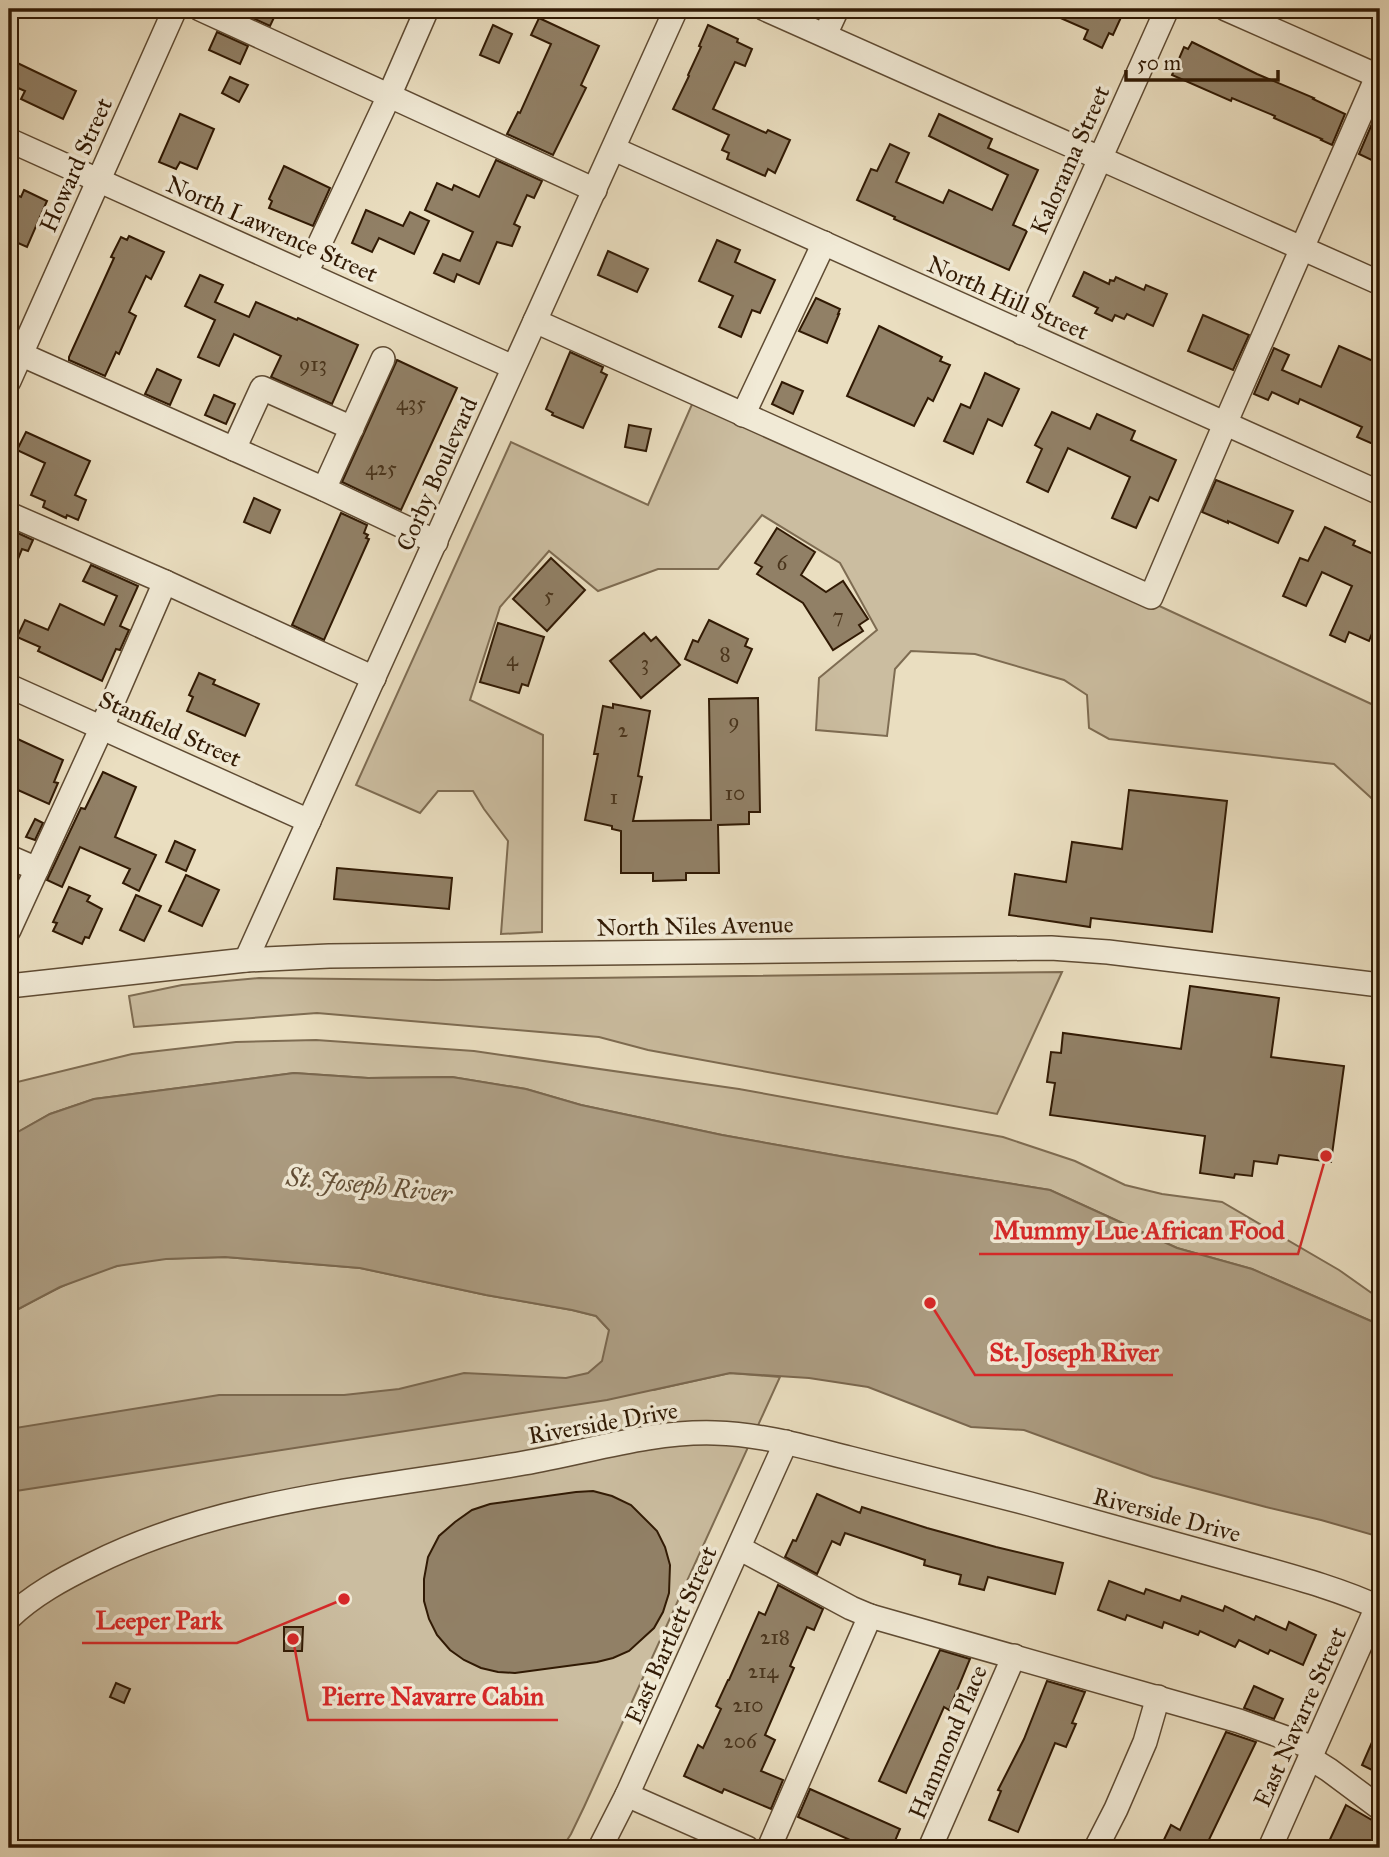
<svg xmlns="http://www.w3.org/2000/svg" width="1389" height="1857" font-family="'IM FELL Great Primer',serif">
  <style>
    .green { fill: #cbbda0; stroke: #7e6c52; stroke-width: 2 }
    .water { fill: #ab9b80; stroke: #7a674e; stroke-width: 2 }
    .building { fill: #918066; stroke: #311a04; stroke-width: 2 }
    .lines { fill: none; stroke-linecap: round; stroke-linejoin: round }
    .minor-casing { stroke: #5f4b33; stroke-width: 26 }
    .minor { stroke: #f1ead6; stroke-width: 23 }
    .labels { text-anchor: middle; dominant-baseline: central; stroke-width: 7; stroke-linejoin: round; paint-order: stroke }
    .number-label { font-size: 21px; fill: #49341c }
    .street-label { font-size: 24px; fill: #311a04; stroke: #f1ead6 }
    .water-label { font-size: 26px; font-style: italic; fill: #624e36; stroke: #f1ead6 }
    .leader { fill: none; stroke: #d62828; stroke-width: 2.5 }
    .callout-dot { fill: #d62828; stroke: #f1ead6; stroke-width: 2.5 }
    .callout-label { font-size: 26px; text-anchor: middle; font-weight: bold; fill: #d62828; stroke: #f1ead6; stroke-width: 7; stroke-linejoin: round; paint-order: stroke }
  </style>
  <rect width="100%" height="100%" fill="#eadec0"/>
  <filter id="stains"><feTurbulence type="fractalNoise" baseFrequency=".00286" numOctaves="4"/><feColorMatrix values="0 0 0 0 .2 0 0 0 0 .09 0 0 0 0 .02 0 0 0 .5 -.17"/></filter>
  <radialGradient id="worn" r=".72"><stop offset=".6" stop-color="#630" stop-opacity="0"/><stop offset="1" stop-color="#630" stop-opacity=".3"/></radialGradient>
  <g class="green">
    <path d="M693,402l462,202 225,104v98l-46,-42 -225,-25 -20,-11 -2,-33 -23,-15 -89,-26 -64,-3 -16,18 -8,67 -71,-6 3,-52 58,-48 -37,-67 -78,-48 -44,54h-60l-60,22 -49,-40 -49,56 -30,93 73,35 -1,197 -41,2 7,-93 -24,-32 -11,-18h-35l-18,22 -64,-28 155,-343 137,63z"/>
    <path d="M1062,972l-65,142 -349,-64 -49,-13 -282,-24 -183,14 -5,-31 53,-11 77,-7 178,2z"/>
    <path d="M316,1040l158,11 265,38 264,48 72,24 50,24 37,9 60,8 117,68 41,29v26l-128,-56 -75,-21 -127,-58 -205,-33 -123,-22 -141,-30 -55,-16 -74,-12 -84,1 -74,-5 -200,26 -44,15 -41,23v-53l123,-30 104,-12z"/>
    <path d="M225,1257l135,11 126,27 86,15 24,6 13,14 45,60 76,-17 50,4 -196,430 -13,27 -9,14h-553v-534c34,-18 71,-39 108,-48 35,-9 73,-8 108,-9z"/>
  </g>
  <path class="water" d="M294,1073l74,5 84,-1 74,12 55,16 141,30 123,22 205,33 127,58 75,21 128,56v212l-59,-17 -55,-13 -113,-30 -129,-47 -53,-3 -103,-40 -59,-9 -79,-5 -123,27 -598,92v-63l210,-34h125l55,-6 65,-16 102,5 22,-5 14,-12 7,-31 -13,-14 -24,-6 -86,-15 -126,-27 -135,-11 -59,2 -49,7 -57,21 -51,27v-177l41,-23 44,-15z"/>
  <g class="building">
    <path d="M233,9h45l-8,17z"/>
    <path d="M1040,9h73l10,4 -10,22 -4,-2 -7,15 -18,-9 4,-9z"/>
    <path d="M539,18l60,28 -18,39 5,3 -33,67 -46,-21 11,-22 2,1 31,-69 -20,-9z"/>
    <path d="M493,25l19,9 -13,29 -19,-8z"/>
    <path d="M708,25l30,14 -1,3 15,7 -7,17 -10,-4 -22,47 53,24 2,-3 22,10 -15,33 -7,-4 -3,7 -38,-17 2,-6 -7,-3 7,-15 -56,-26 16,-33 -1,-1 13,-28 -2,-1z"/>
    <path d="M217,32l31,14 -8,18 -31,-14z"/>
    <path d="M1192,42l65,32 57,24 -1,1 32,15 -13,31 -11,-5 1,-1 -48,-21 1,-2 -43,-18 -1,3 -59,-26 12,-28 4,2z"/>
    <path d="M9,59l67,32 -13,28 -42,-20 4,-8 -16,-7z"/>
    <path d="M230,77l18,8 -9,17 -17,-9z"/>
    <path d="M180,114l34,15 -17,40 -17,-7 -4,7 -17,-7z"/>
    <path d="M939,114l53,25 -4,9 50,22 -25,55 14,6 -18,39 -115,-51 1,-2 -38,-17 14,-31 6,2 13,-27 19,9 -13,29 47,21 6,-13 43,20 16,-35 -79,-39z"/>
    <path d="M1374,119l6,3v42l-21,-10z"/>
    <path d="M496,160l46,21 -8,17 -7,-3 -13,29 6,3 -8,19 -15,-4 -18,42 -22,-10 -3,8 -20,-9 9,-19 17,7 13,-29 -48,-22 12,-27 15,7 2,-5 25,12z"/>
    <path d="M284,166l46,22 -17,38 -44,-18 3,-7 -3,-2z"/>
    <path d="M24,190l23,11 -20,46 -18,-8v-47l12,5z"/>
    <path d="M366,210l37,16 7,-14 19,9 -15,33 -35,-16 -7,14 -20,-9z"/>
    <path d="M129,236l35,16 -13,27 -5,-3 -17,36 7,4 -17,38 -3,-2 -11,24 -36,-16v-3l45,-99 -3,-1 10,-20 6,3z"/>
    <path d="M717,240l23,10 -5,12 40,18 -15,33 -8,-3 -11,27 -22,-10 14,-31 -34,-15z"/>
    <path d="M608,251l40,18 -11,23 -39,-17z"/>
    <path d="M1084,272l25,12 1,-4 4,1 2,-4 28,13 2,-5 21,9 -14,32 -26,-12 -3,5 -9,-4 -3,6 -17,-8 3,-5 -25,-12z"/>
    <path d="M200,275l23,10 -8,17 34,15 7,-15 41,18 1,-2 60,27 -26,59 -61,-27 10,-21 -47,-22 -15,32 -21,-9 17,-37 -30,-14z"/>
    <path d="M816,298l24,11 -2,5h1l-12,29 -28,-12z"/>
    <path d="M1203,315l46,20 -16,35 -45,-19z"/>
    <path d="M879,326l63,31 -2,4 10,4 -17,36 -5,-3 -14,28 -67,-30z"/>
    <path d="M1339,346l41,18v83l-23,-10 5,-10 -62,-28 -2,5 -26,-12 -4,8 -14,-6 20,-46 15,7 -7,15 39,17z"/>
    <path d="M570,352l33,15 -2,5 6,3 -24,53 -31,-13 1,-2 -7,-4z"/>
    <path d="M397,360l60,28 -56,122 -59,-28z"/>
    <path d="M157,369l24,11 -11,25 -25,-11z"/>
    <path d="M985,373l34,16 -17,37 -14,-7 -15,35 -29,-13 17,-37 9,4z"/>
    <path d="M782,382l21,9 -10,23 -21,-10z"/>
    <path d="M214,395l21,9 -9,20 -21,-9z"/>
    <path d="M1052,412l38,17 7,-15 38,17 -4,9 45,20 -18,41 -8,-4 -14,31 -24,-10 18,-41 -62,-29 -20,44 -21,-10 15,-33 -7,-4z"/>
    <path d="M629,425l22,4 -5,22 -21,-4z"/>
    <path d="M26,432l64,29 -15,34 11,5 -8,20 -11,-5 -1,3 -23,-11 2,-6 -14,-6 14,-32 -28,-13z"/>
    <path d="M1216,480l77,31 -15,32 -50,-22v2l-26,-11z"/>
    <path d="M254,498l26,12 -10,23 -26,-11z"/>
    <path d="M341,513l26,12 -3,8 4,2 -2,3 3,1 -45,101 -32,-15z"/>
    <path d="M1325,527l30,14 -2,4 27,12v72l-5,-3 -6,15 -20,-9 -4,10 -15,-7 22,-49 -30,-14 -16,34 -23,-10 17,-38 8,3z"/>
    <path d="M777,528l38,24 -14,23 25,17 17,-11 25,38 -9,6 4,6 -30,19 -30,-47 -46,-29 5,-7 -7,-4z"/>
    <path d="M9,529l24,11 -5,11 -6,-2 -13,32z"/>
    <path d="M551,558l34,32 -38,41 -34,-32z"/>
    <path d="M91,565l47,21 -18,40 9,4 -9,20 -4,-1 -14,32 -64,-30 2,-4 -23,-10 8,-17 23,10 12,-26 44,21 13,-29 -34,-15z"/>
    <path d="M709,620l39,19 -3,7 7,3 -15,34 -52,-24 8,-19 5,2z"/>
    <path d="M498,623l46,14 -16,49 -6,-2 -3,9 -39,-11z"/>
    <path d="M644,633l7,8 5,-4 24,28 -39,33 -31,-37z"/>
    <path d="M199,673l16,7 -2,4 46,20 -14,32 -58,-25 6,-14 -4,-2z"/>
    <path d="M758,698l2,114h-11v12l-31,1 1,48h-33v7l-33,1v-8h-32v-42l-9,-2v-3l-27,-6 13,-66h-4l9,-48 10,2v-4l37,7 -12,65 4,1 -9,44 78,-1 -2,-121z"/>
    <path d="M9,735l54,25 -9,22 4,1 -9,21 -40,-18z"/>
    <path d="M103,772l33,15 -21,50 41,18 -17,36 -16,-8 7,-14 -50,-22 -18,40 -15,-7 34,-72 4,1z"/>
    <path d="M1129,790l98,11 -15,131 -121,-14 -1,9 -81,-12 6,-41 51,8 6,-40 50,7z"/>
    <path d="M35,819l8,4 -8,17 -9,-3z"/>
    <path d="M175,841l20,9 -9,21 -20,-9z"/>
    <path d="M337,868l115,10 -3,31 -115,-10z"/>
    <path d="M186,875l33,15 -17,36 -33,-15z"/>
    <path d="M69,887l21,9 -3,5 15,8 -13,29 -4,-1 -3,7 -29,-13 4,-8 -4,-1z"/>
    <path d="M136,895l25,11 -17,35 -24,-11z"/>
    <path d="M1190,986l89,12 -8,59 73,9 -13,96 -52,-7 -2,9 -23,-3 -2,15 -17,-2 -1,4 -34,-5 5,-37 -155,-21 5,-32 -8,-1 4,-30 10,1 2,-20 118,16z"/>
    <path d="M593,1491l19,5 19,9 26,26 8,16 5,18 -1,28 -6,19 -9,16 -25,23 -16,7 -16,4 -82,11 -17,-1 -17,-4 -17,-8 -14,-10 -13,-15 -8,-16 -5,-18v-22l4,-22 11,-21 16,-14 17,-12 18,-6 86,-12z"/>
    <path d="M817,1494l43,19 2,-6 65,21 69,19 67,16 -8,31 -67,-17 -4,13 -25,-6 2,-9 -37,-10 1,-5 -80,-27 -5,12 -8,-4 -15,33 -32,-17 8,-17 3,1z"/>
    <path d="M1109,1581l35,13 2,-5 34,12 2,-5 41,15 2,-5 29,14 2,-4 30,14 3,-8 27,13 -13,30 -33,-15 -2,4 -29,-14 -4,7 -35,-16 -2,4 -34,-13 -2,6 -35,-13 -2,5 -27,-10z"/>
    <path d="M778,1585l45,24 -9,21 -7,-3 -17,39 4,2 -29,67 10,5 -14,31 22,9 -12,29 -47,-20 -2,4 -38,-17 14,-31 5,3 18,-39 -5,-3 12,-26h1l30,-68 6,3z"/>
    <path d="M284,1627h19l-1,24h-18z"/>
    <path d="M940,1650l30,9 -21,51 -5,-3 -38,86 -27,-12z"/>
    <path d="M1047,1681l38,11 -13,31 4,1 -10,23 -11,-4 -37,89 -29,-12 12,-29 -3,-1 26,-51z"/>
    <path d="M116,1683l14,6 -6,14 -14,-6z"/>
    <path d="M1254,1686l29,13 -9,20 -30,-11z"/>
    <path d="M1380,1724v50l-18,-9z"/>
    <path d="M1226,1732l30,10 -51,106h-45l11,-23 9,5z"/>
    <path d="M810,1789l90,40 -8,19h-24l-70,-31z"/>
    <path d="M1346,1805l26,15 8,2 -11,26h-43z"/>
  </g>
  <g class="lines">
    <defs>
      <g id="minor">
        <path d="M200,9l395,181"/>
        <path d="M765,9l615,274"/>
        <path d="M1226,9l154,68"/>
        <path d="M825,35l12,-26"/>
        <path d="M9,140l504,227"/>
        <path d="M614,149l766,344"/>
        <path d="M306,273l83,-177 38,-87"/>
        <path d="M535,321l616,276 74,-173 155,-354"/>
        <path d="M1022,333l145,-324"/>
        <path d="M9,349l315,140 112,53"/>
        <path d="M9,381l166,-372"/>
        <path d="M743,415l81,-172"/>
        <path d="M234,449l28,-61 90,40"/>
        <path d="M324,489l59,-130"/>
        <path d="M9,514l156,68 209,96"/>
        <path d="M9,686l300,135"/>
        <path d="M9,857l28,12"/>
        <path d="M9,930l93,-203 63,-145"/>
        <path d="M246,960l430,-951"/>
        <path d="M9,986l237,-26 83,-4 722,-8 57,4 272,33"/>
        <path d="M739,1548l112,60 19,8 369,105 75,27"/>
        <path d="M9,1618c24,-23 53,-39 84,-54 134,-67 286,-75 431,-101 64,-11 126,-32 191,-30 46,1 90,14 134,25 60,15 120,30 181,46 71,20 143,39 214,59 46,13 93,25 136,45"/>
        <path d="M1310,1758l19,12 51,38"/>
        <path d="M627,1795l120,53"/>
        <path d="M600,1848l27,-53 159,-353"/>
        <path d="M769,1848l101,-232"/>
        <path d="M930,1848l84,-192"/>
        <path d="M1096,1848l20,-39 29,-67 13,-45"/>
        <path d="M1270,1848l107,-241"/>
      </g>
    </defs>
    <use href="#minor" class="minor-casing"/>
    <use href="#minor" class="minor"/>
  </g>
  <g class="labels">
    <g class="number-label">
      <text x="313" y="364">913</text>
      <text x="411" y="403">435</text>
      <text x="381" y="468">425</text>
      <text x="782" y="563">6</text>
      <text x="549" y="595">5</text>
      <text x="838" y="616">7</text>
      <text x="725" y="654">8</text>
      <text x="512" y="659">4</text>
      <text x="645" y="663">3</text>
      <text x="734" y="721">9</text>
      <text x="623" y="730">2</text>
      <text x="735" y="793">10</text>
      <text x="614" y="797">1</text>
      <text x="775" y="1637">218</text>
      <text x="763" y="1671">214</text>
      <text x="748" y="1705">210</text>
      <text x="740" y="1741">206</text>
    </g>
    <g class="street-label">
      <text transform="translate(1070 160) rotate(-66)">Kalorama Street</text>
      <text transform="translate(76 165) rotate(-66)">Howard Street</text>
      <text transform="translate(272 229) rotate(24)">North Lawrence Street</text>
      <text transform="translate(1008 298) rotate(24)">North Hill Street</text>
      <text transform="translate(437 474) rotate(-66)">Corby Boulevard</text>
      <text transform="translate(170 729) rotate(24)">Stanfield Street</text>
      <text transform="translate(695 926) rotate(-1)">North Niles Avenue</text>
      <text transform="translate(603 1423) rotate(-10)">Riverside Drive</text>
      <text transform="translate(1167 1515) rotate(15)">Riverside Drive</text>
      <text transform="translate(671 1635) rotate(-66)">East Bartlett Street</text>
      <text transform="translate(1300 1717) rotate(-66)">East Navarre Street</text>
      <text transform="translate(948 1742) rotate(-67)">Hammond Place</text>
    </g>
    <g class="water-label">
      <text transform="translate(369 1185) rotate(6)">St. Joseph River</text>
    </g>
  </g>
  <path class="leader" d="M1326 1156L1298 1254H979M930 1303L975 1375H1173M344 1599L237 1643H82M293 1639L308 1720H558"/>
  <g class="callout-dot">
    <circle cx="1326" cy="1156" r="7"/>
    <circle cx="930" cy="1303" r="7"/>
    <circle cx="344" cy="1599" r="7"/>
    <circle cx="293" cy="1639" r="7"/>
  </g>
  <g class="callout-label">
    <text x="1139" y="1239">Mummy Lue African Food</text>
    <text x="1074" y="1361">St. Joseph River</text>
    <text x="159" y="1629">Leeper Park</text>
    <text x="433" y="1705">Pierre Navarre Cabin</text>
  </g>
  <rect width="1389" height="1857" fill="none" stroke="#eadec0" stroke-width="35"/>
  <rect x="10" y="10" width="1368" height="1836" fill="none" stroke="#311a04" stroke-width="3.5"/>
  <rect x="18" y="18" width="1354" height="1822" fill="none" stroke="#311a04" stroke-width="2"/>
  <path d="M1126 70v10h152v-10" fill="none" stroke="#311a04" stroke-width="3.5"/>
  <text x="1137" y="70" font-size="21" fill="#311a04" stroke="#f1ead6" stroke-width="5" paint-order="stroke">50 m</text>
  <rect width="100%" height="100%" filter="url(#stains)"/>
  <rect width="100%" height="100%" fill="url(#worn)"/>
</svg>
